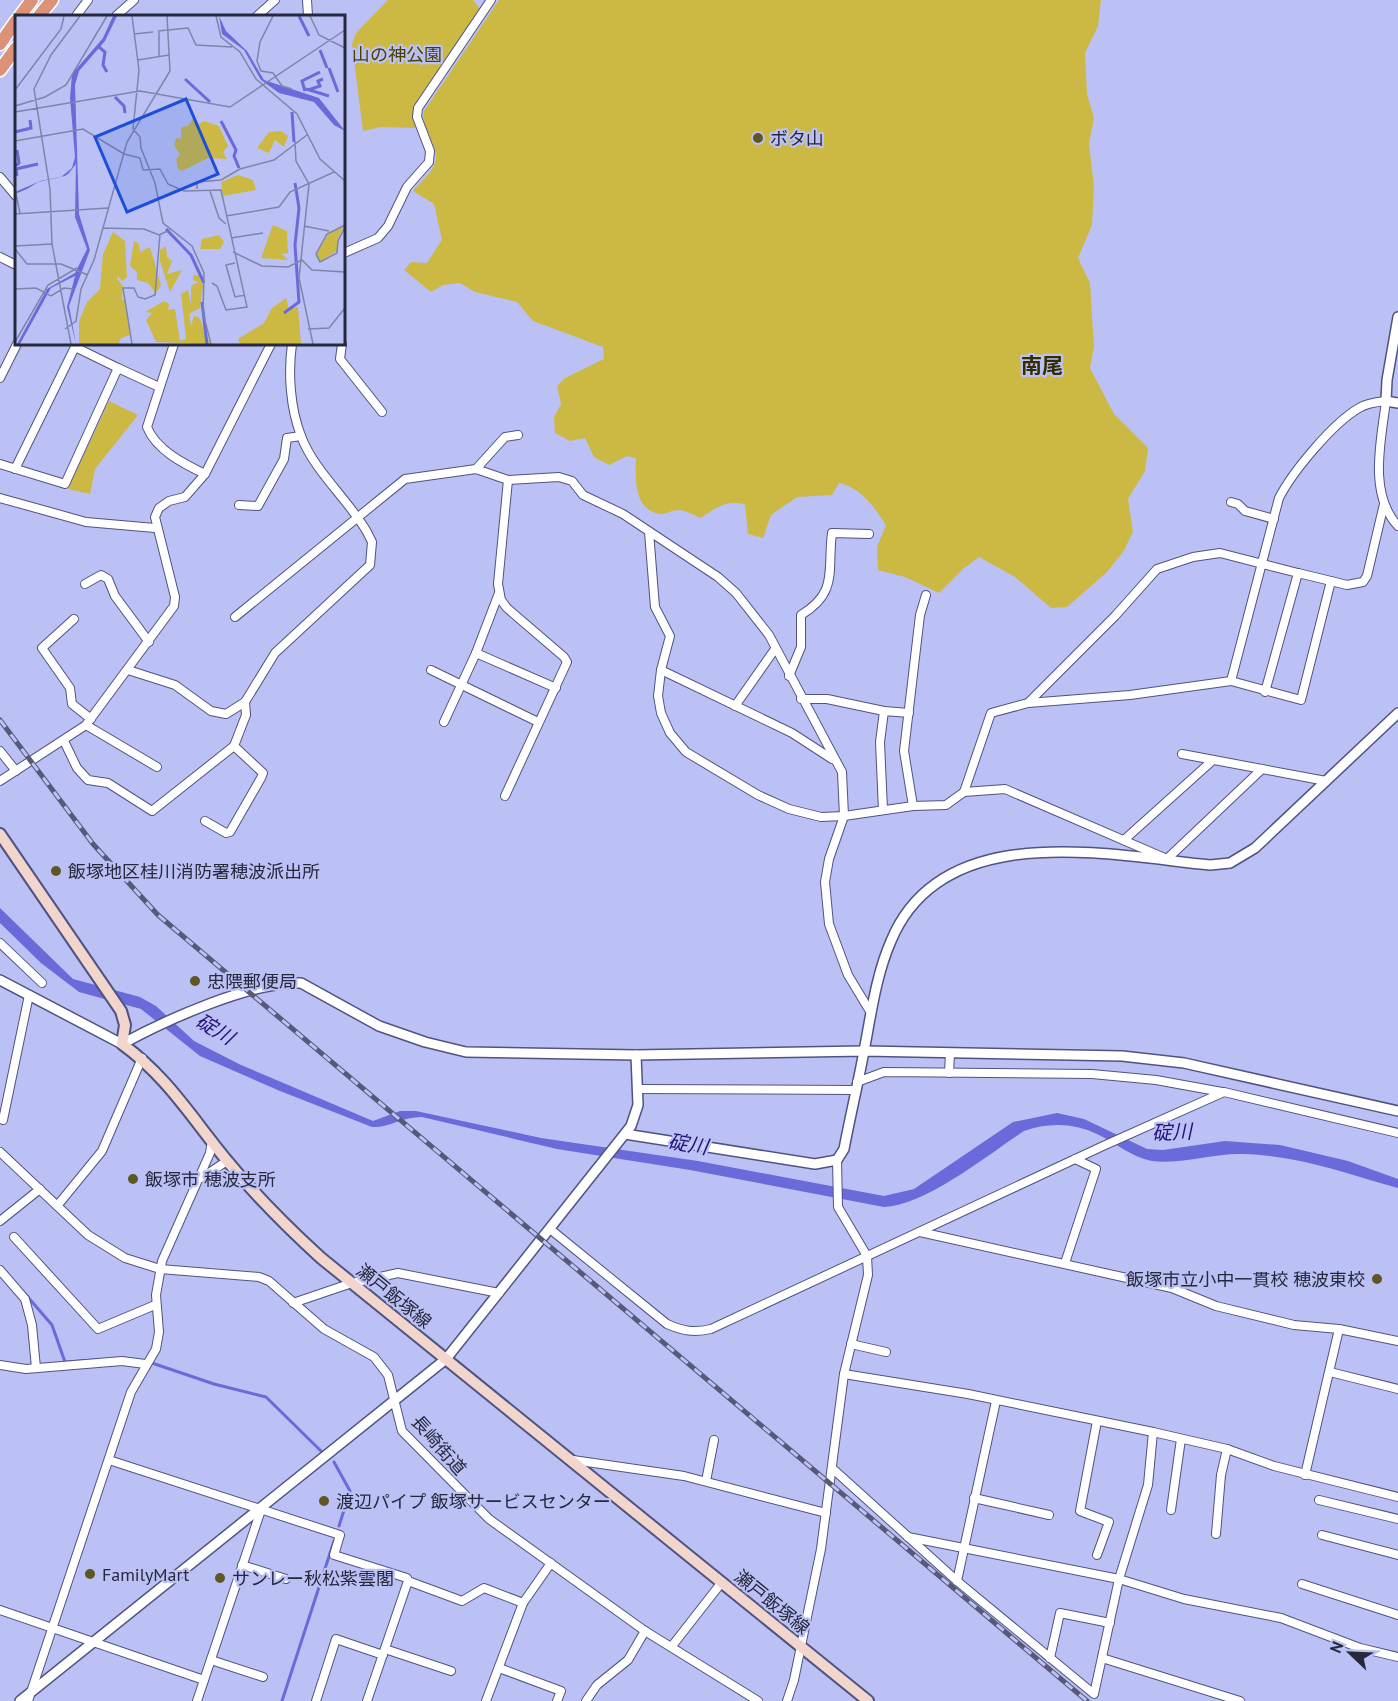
<svg xmlns="http://www.w3.org/2000/svg" width="1398" height="1701" font-family="'PT Sans','Noto Sans JP',sans-serif">
  <style>
    .green { fill: #ccb943 }
    .water { fill: #6a6ada }
    .lines { fill: none; stroke-linecap: round; stroke-linejoin: round }
    .stream { stroke: #6a6ada; stroke-width: 3 }
    .minor-casing { stroke: #505381; stroke-width: 10 }
    .tertiary-casing { stroke: #505381; stroke-width: 12 }
    .secondary-casing { stroke: #505381; stroke-width: 14 }
    .trunk-casing { stroke: #fff; stroke-width: 15 }
    .minor { stroke: #fff; stroke-width: 8 }
    .tertiary { stroke: #fff; stroke-width: 9 }
    .secondary { stroke: #f2d6cd; stroke-width: 10 }
    .trunk { stroke: #db9278; stroke-width: 12 }
    .rail-casing { stroke: #565977; stroke-width: 5 }
    .rail { stroke: #bbc1f5; stroke-width: 3; stroke-dasharray: 9; stroke-linecap: butt }
    .poi-dot { fill: #5f5623; stroke: #bbc1f5; stroke-width: 2 }
    .labels { text-anchor: middle; dominant-baseline: central; stroke-width: 4.5; stroke-linejoin: round; paint-order: stroke }
    .park-label { font-size: 18px; fill: #4a4100; stroke: #bbc1f5 }
    .poi-label { font-size: 18px; fill: #26283c; stroke: #bbc1f5; text-anchor: start }
    .street-label { font-size: 18px; fill: #26283c; stroke: #bbc1f5 }
    .water-label { font-size: 20px; font-style: italic; fill: #251077; stroke: #bbc1f5 }
    .quarter-label { font-size: 21px; font-weight: bold; fill: #332c01; stroke: #bbc1f5 }
    .inset-river { fill: none; stroke: #6a6ada; stroke-width: 3 }
    .inset-road { fill: none; stroke: #7f84ab; stroke-width: 1.5 }
    .view { fill: #1d4ed8; fill-opacity: 0.15; stroke: #1d4ed8; stroke-width: 3 }
    .inset-edge { fill: none; stroke: #26283c; stroke-width: 3 }
  </style>
  <rect width="100%" height="100%" fill="#bbc1f5"/>
  <g class="green">
    <path d="M388,0h85l8,10 -65,94 -3,10 3,14 -35,-1 -18,4 -11,-87 4,-11z"/>
    <path d="M499,0h602l-3,26 -13,27 2,41 7,24 -5,26 5,42 -2,39 -14,33 12,25 4,64 -4,21 24,46 34,34 -3,23 -17,28 5,33 -10,20 -17,21 -39,34 -16,1 -36,-31 -36,-20 -16,12 -24,24 -34,-16 -27,-7 -1,-23 9,-22c-12,-18 -24,-37 -47,-42l-7,12 -35,2 -26,18 -8,23 -15,-4 -3,-29c-17,-7 -30,4 -45,13 -6,-3 -15,-8 -22,-8 -6,0 -13,5 -19,4 -25,-5 -24,-36 -23,-56l-9,-2 -18,9 -15,-8 -9,-19 -15,3 -15,-8 -1,-16 7,-13 -4,-18 8,-8 39,-19 -1,-12 -70,-26 -16,-19 -42,-10 -15,-9 -17,2 -12,7 -27,-22 7,-8 16,1 15,-23 -8,-36 -21,-13c6,-8 17,-16 21,-26 9,-17 -15,-36 -10,-54z"/>
    <path d="M109,401l29,14 -43,54 -5,25 -22,-5z"/>
  </g>
  <path class="water" d="M0,908l73,71 67,18 16,9 38,35 47,24 132,56 27,-10h16l125,27 157,23 186,35 30,-7 99,-67 44,-9 27,6 63,30 16,1 62,-9 55,4 68,16 50,18v9c-55,-15 -96,-32 -155,-34 -28,-1 -67,11 -91,7 -19,-3 -36,-18 -53,-26 -23,-12 -51,-13 -75,-4 -35,23 -99,75 -140,76l-194,-37 -133,-21 -135,-32c-21,0 -33,11 -50,10l-92,-36 -80,-35 -59,-47 -62,-17 -38,-29 -41,-40z"/>
  <g class="lines">
    <g class="stream">
      <path d="M27,1296l25,29 13,37 30,-2"/>
      <path d="M122,1358l16,2"/>
      <path d="M149,1362l65,22 52,13 55,54"/>
      <path d="M334,1462l16,29 -11,35"/>
      <path d="M282,1701l52,-160"/>
    </g>
    <defs>
      <g id="minor">
        <path d="M307,0l1,16"/>
        <path d="M76,16l12,-16"/>
        <path d="M116,16l18,-16"/>
        <path d="M257,16l18,-16"/>
        <path d="M0,177l16,19"/>
        <path d="M344,253l34,-15 10,-12 19,-39 22,-25 1,-11 -13,-34 1,-9 73,-108"/>
        <path d="M0,257l16,8"/>
        <path d="M174,344l-27,83c9,23 37,37 58,47"/>
        <path d="M342,344l-2,15 42,53"/>
        <path d="M0,378l17,-34"/>
        <path d="M0,464l65,20 53,-116 41,19"/>
        <path d="M15,469l60,-122 43,21"/>
        <path d="M476,469l29,-32 13,-2"/>
        <path d="M0,498l86,24 69,6"/>
        <path d="M1231,502l7,2 7,7 29,8"/>
        <path d="M239,505l19,1 26,-47 3,-21 14,-2"/>
        <path d="M649,532l6,75 15,29 -9,34 131,63 40,26"/>
        <path d="M1331,581l16,4 16,-3 4,-6 17,-72"/>
        <path d="M85,584l16,-9 7,4 7,17 34,46"/>
        <path d="M235,617l170,-138 71,-10 32,11 51,-3 13,4 11,14 40,19 95,63 18,16 33,42 73,137 2,44 -15,43 -4,23 4,42 19,51 23,38"/>
        <path d="M74,619l-32,29 28,40 2,16 19,15"/>
        <path d="M476,653l23,-60"/>
        <path d="M128,670l47,15 36,26 15,3 19,-12 30,-49 95,-88 2,-23 -5,-10c-19,-33 -53,-61 -66,-96 -11,-29 -13,-63 -9,-92"/>
        <path d="M431,670l107,52"/>
        <path d="M661,670l-3,26 3,17 9,20 16,19 72,43 31,14 32,8 23,-1 69,-10 33,-1 18,-13 41,-3 162,70 95,-90"/>
        <path d="M789,676l12,-29v-32c38,-23 26,-45 31,-82l37,1"/>
        <path d="M1231,681l70,19 30,-119 -33,-8"/>
        <path d="M801,699h26l57,12"/>
        <path d="M1028,703l87,-87 42,-47 36,-12 27,-4 78,20 -33,119"/>
        <path d="M735,706l40,-57"/>
        <path d="M444,722l32,-69 80,35"/>
        <path d="M86,725l71,42"/>
        <path d="M64,741l13,27 11,12 20,3 44,28 82,-65"/>
        <path d="M0,751l16,20"/>
        <path d="M1182,754l144,27"/>
        <path d="M0,781l86,-56 88,-119 1,-9 -20,-80 4,-9 10,-7 16,-4 20,-23 66,-130"/>
        <path d="M964,792l27,-79 37,-10 102,-8 101,-14 48,-183c14,-27 54,-75 80,-90 8,-5 18,-6 27,-7 -5,40 -18,93 12,125"/>
        <path d="M505,796l62,-134 -3,-5 -57,-49 -6,-8 -3,-16 10,-104"/>
        <path d="M913,806l-9,-55 16,-136 6,-20"/>
        <path d="M883,810l-3,-68 4,-31 25,2"/>
        <path d="M205,821l21,12 4,-1 31,-54 2,-5 -29,-27 12,-31 -1,-13"/>
        <path d="M1124,840l89,-80"/>
        <path d="M0,943l42,40"/>
        <path d="M949,1073l1,-20"/>
        <path d="M857,1082l27,-10 208,2 64,6 66,12"/>
        <path d="M637,1089l218,1"/>
        <path d="M3,1120l26,-125"/>
        <path d="M0,1152l88,83 37,23 35,11 99,8 10,4 55,48 50,28 14,18 14,56 87,88 156,112 113,70"/>
        <path d="M201,1178l26,-17"/>
        <path d="M57,1206l45,-55 40,-93"/>
        <path d="M0,1221l40,-32"/>
        <path d="M550,1229l117,95c16,7 27,9 44,5l392,-183 121,-54 174,41"/>
        <path d="M920,1232l252,56 44,18 78,19 45,4 -34,146"/>
        <path d="M14,1237l84,92 57,-24"/>
        <path d="M1065,1263l31,-94 -21,-10"/>
        <path d="M0,1270l25,29 7,26 4,43"/>
        <path d="M293,1303l59,-20 46,-10 101,20"/>
        <path d="M1339,1329l59,12"/>
        <path d="M851,1344l35,8"/>
        <path d="M0,1365l26,4 96,-8 23,3"/>
        <path d="M1330,1372l68,17"/>
        <path d="M844,1374l124,20 185,38 74,17 47,17 124,31"/>
        <path d="M1097,1421l-17,90 29,11 -12,33"/>
        <path d="M109,1460l231,75 -6,20 73,23 1,3 54,20 22,-13 39,15"/>
        <path d="M573,1460l111,16 142,37"/>
        <path d="M833,1469l124,112 137,113 25,-115 29,-94 5,-53"/>
        <path d="M706,1481l8,-41"/>
        <path d="M974,1498l75,17"/>
        <path d="M1319,1500l79,19"/>
        <path d="M1171,1510l10,-71"/>
        <path d="M1216,1534l5,-59 6,-26"/>
        <path d="M1322,1535l76,20"/>
        <path d="M908,1537l211,42 65,20 97,19 79,30 38,9"/>
        <path d="M242,1565l44,14"/>
        <path d="M957,1581l39,-180"/>
        <path d="M1302,1584l96,31"/>
        <path d="M0,1610l204,70"/>
        <path d="M672,1646l50,-64"/>
        <path d="M385,1649l66,22"/>
        <path d="M1050,1658l10,-45 50,10"/>
        <path d="M1102,1658l138,43"/>
        <path d="M211,1660l52,17"/>
        <path d="M499,1668l62,23 -4,10"/>
        <path d="M28,1701l103,-309 25,-43 3,-17 -3,-37 6,-34 48,-108 2,-12"/>
        <path d="M197,1701l64,-191"/>
        <path d="M316,1701l20,-62 47,16"/>
        <path d="M367,1701l41,-120"/>
        <path d="M486,1701l37,-98 28,-40"/>
        <path d="M586,1701l11,-16 31,-25 17,-29"/>
        <path d="M787,1701l7,-21 27,-131 23,-175 24,-99 -1,-19 -29,-49 -1,-47"/>
      </g>
      <g id="tertiary">
        <path d="M1398,317l-11,63 -1,21 12,2"/>
        <path d="M0,980l122,64c44,-24 130,-63 179,-61l78,43 46,16 41,10 170,3 228,-4 258,5 62,7 214,48"/>
        <path d="M625,1134l190,30 22,-4 7,-11c6,-32 14,-65 20,-98 7,-36 12,-76 27,-110 51,-123 217,-86 319,-76l20,-2 25,-15 143,-135"/>
        <path d="M20,1701l426,-342 185,-233 7,-21 -2,-50"/>
      </g>
      <path id="secondary" d="M0,834l121,177 4,14 -3,19c46,33 71,76 107,119 28,34 59,65 92,95l547,443"/>
      <g id="trunk">
        <path d="M20,16l12,-16"/>
        <path d="M39,16l13,-16"/>
        <path d="M0,44l16,-23"/>
        <path d="M0,70l16,-22"/>
      </g>
    </defs>
    <use href="#minor" class="minor-casing"/>
    <use href="#tertiary" class="tertiary-casing"/>
    <use href="#secondary" class="secondary-casing"/>
    <use href="#trunk" class="trunk-casing"/>
    <use href="#minor" class="minor"/>
    <use href="#tertiary" class="tertiary"/>
    <use href="#secondary" class="secondary"/>
    <use href="#trunk" class="trunk"/>
    <defs>
      <path id="rail" d="M0,720l93,124 65,71 929,786"/>
    </defs>
    <use href="#rail" class="rail-casing"/>
    <use href="#rail" class="rail"/>
  </g>
  <g class="poi-dot">
    <circle cx="758" cy="138" r="6"/>
    <circle cx="56" cy="871" r="6"/>
    <circle cx="195" cy="981" r="6"/>
    <circle cx="133" cy="1179" r="6"/>
    <circle cx="1377" cy="1279" r="6"/>
    <circle cx="324" cy="1501" r="6"/>
    <circle cx="90" cy="1574" r="6"/>
    <circle cx="220" cy="1578" r="6"/>
  </g>
  <g class="labels">
    <g class="park-label">
      <text x="397" y="54">山の神公園</text>
    </g>
    <g class="poi-label">
      <text x="770" y="138">ボタ山</text>
      <text x="68" y="871">飯塚地区桂川消防署穂波派出所</text>
      <text x="207" y="981">忠隈郵便局</text>
      <text x="145" y="1179">飯塚市 穂波支所</text>
      <text x="1365" y="1279" text-anchor="end">飯塚市立小中一貫校 穂波東校</text>
      <text x="336" y="1501">渡辺パイプ 飯塚サービスセンター</text>
      <text x="102" y="1574">FamilyMart</text>
      <text x="232" y="1578">サンレー秋松紫雲閣</text>
    </g>
    <g class="street-label">
      <text transform="translate(394 1296) rotate(39)">瀬戸飯塚線</text>
      <text transform="translate(439 1445) rotate(49)">長崎街道</text>
      <text transform="translate(772 1602) rotate(39)">瀬戸飯塚線</text>
    </g>
    <g class="water-label">
      <text transform="translate(215 1029) rotate(31)">碇川</text>
      <text transform="translate(1172 1132) rotate(-2)">碇川</text>
      <text transform="translate(688 1144) rotate(9)">碇川</text>
    </g>
    <g class="quarter-label">
      <text x="1042" y="365">南尾</text>
    </g>
  </g>
  <g transform="translate(15 15)">
    <rect width="330" height="330" fill="#bbc1f5"/>
    <path d="M178,104l5,2 -1,4 7,-4 15,5 9,20 -5,6 4,7 -19,-1 -26,13 -4,-2 -2,-10 4,-4 -6,-10 2,-7 5,1v-12l7,-1zM266,116l7,5 -4,11 -9,-7 -6,13 -12,-5 12,-16zM223,160l15,5 3,10 -33,6 -2,-14zM258,210l14,6 1,22 -6,1 6,6 -27,-2zM329,210l-7,16 1,9 -18,12 -4,-7 12,-21zM98,217l12,9 2,36 -5,4 -4,-5 -1,3 6,7 -1,14h3l5,35 -9,3 -3,6h-39v-23l8,-19 13,-13 3,-35zM204,220l5,7 -4,7h-20l2,-10zM119,226l5,3 1,8 10,-5 11,38 -5,8 -8,-10 -11,-3v-8l-7,-6zM151,231l1,11 5,4 -5,13 15,-4 -12,22 -10,-31v-11zM179,260h5l4,11 -3,22 -11,6 2,12 3,-10 5,1 11,27 -54,-2 -10,-22 6,-7 -7,-1 19,-11 5,3 -1,6 7,-1 5,32 6,-2 -5,-45 7,-4 3,15v-19l7,-4 -5,-2zM271,283l3,11 9,-2 3,37h-61l-2,-5 26,-16 8,-15z" fill="#ccb943"/>
    <path d="M98,1h4l-12,25 -26,30 -4,14 4,129 11,36 -21,56 7,38 -9,-37 8,-31 -24,12 -31,56h-3l30,-55 28,-16 12,-24 -12,-32 1,-53 -7,9 -4,3 -25,5 -13,8 -12,5v-2l23,-10 23,-5 11,-9 3,-11 -5,-59 2,-24 31,-36zM204,1l7,15 21,20 17,29 55,18 26,33 -11,-6 -20,-23 -35,-9 -18,-13 -17,-30 -22,-16z" fill="#6a6ada"/>
    <path class="inset-river" d="M284,1l10,20M84,32l6,5 -2,13 4,7M305,35l7,18M314,53l9,24M170,64l25,23M291,74l23,7M293,75l12,-4 -2,-5 5,-2M290,76l-3,-10 18,-9M100,82l9,9 1,7M277,97l2,30M206,106l15,29 -2,6 5,12M0,117l16,-4 -1,-8M0,151l4,-3 -2,-13M2,161l-1,-7 22,-5M151,214l25,26 13,28M187,287l5,42M269,298l15,-11 -4,-57 4,-37 -4,-25"/>
    <path class="inset-road" d="M117,1l7,54 -6,59 7,8 1,11 14,35 8,40 29,23 12,27 -1,40 8,31M201,1l5,21 19,15 16,27 41,35 23,45 25,22M258,1l-13,26 -3,19 4,10 12,2 9,13 10,3M295,1l9,19 26,13M143,16l30,-3 8,17 36,2M144,17v25M119,19l19,-2M123,45l31,-5M0,75l46,-61 3,-13M0,91l30,-9 21,-12 41,-69M0,97l125,-21 90,16 115,-77M0,126l68,-12 41,25 16,4M280,127l1,19 13,23 -10,94 14,66M125,143l3,12 17,-1 8,15 16,7 37,-1 26,117 -21,3 -9,-24 -5,-3M0,174l5,24M182,174v-7l24,-2 19,-11 34,-9 33,-25M195,176l9,27 7,6M0,199l93,-6M211,201l53,-9 11,-15 44,-20M330,210l-18,9 -11,20 4,8 17,-9 1,-12 7,-14M289,211l25,5M88,213l41,1 15,6 11,-5M216,223l32,-5M0,231l37,-2M0,234l12,15h34l27,11M218,237l29,14 26,1 14,-7 10,10 33,2M220,248l-9,2 9,32 10,-2M0,274l21,-1 15,8 13,-8 10,1M50,314l11,-8 5,-32 13,-29 33,-118 43,-71 -3,-55M293,314l21,-1 16,-20M0,327l33,-57 29,-17M56,329l-19,-100 -2,-55 -16,-100 17,-34 29,-39M117,329l-9,-56h11l4,9 7,2 10,-4 5,-61"/>
    <path class="view" d="M171,84l32,75 -91,38 -32,-75z"/>
    <rect width="330" height="330" class="inset-edge"/>
  </g>
  <g transform="translate(1350 1653) rotate(293)" stroke="#bbc1f5" stroke-width="4.5" paint-order="stroke">
  <path d="M0-4.5L10 22L0 15L-10 22Z" fill="#26283c"/>
  <text y="-9" font-size="16" font-weight="bold" text-anchor="middle" fill="#26283c">N</text>
  </g>
</svg>
